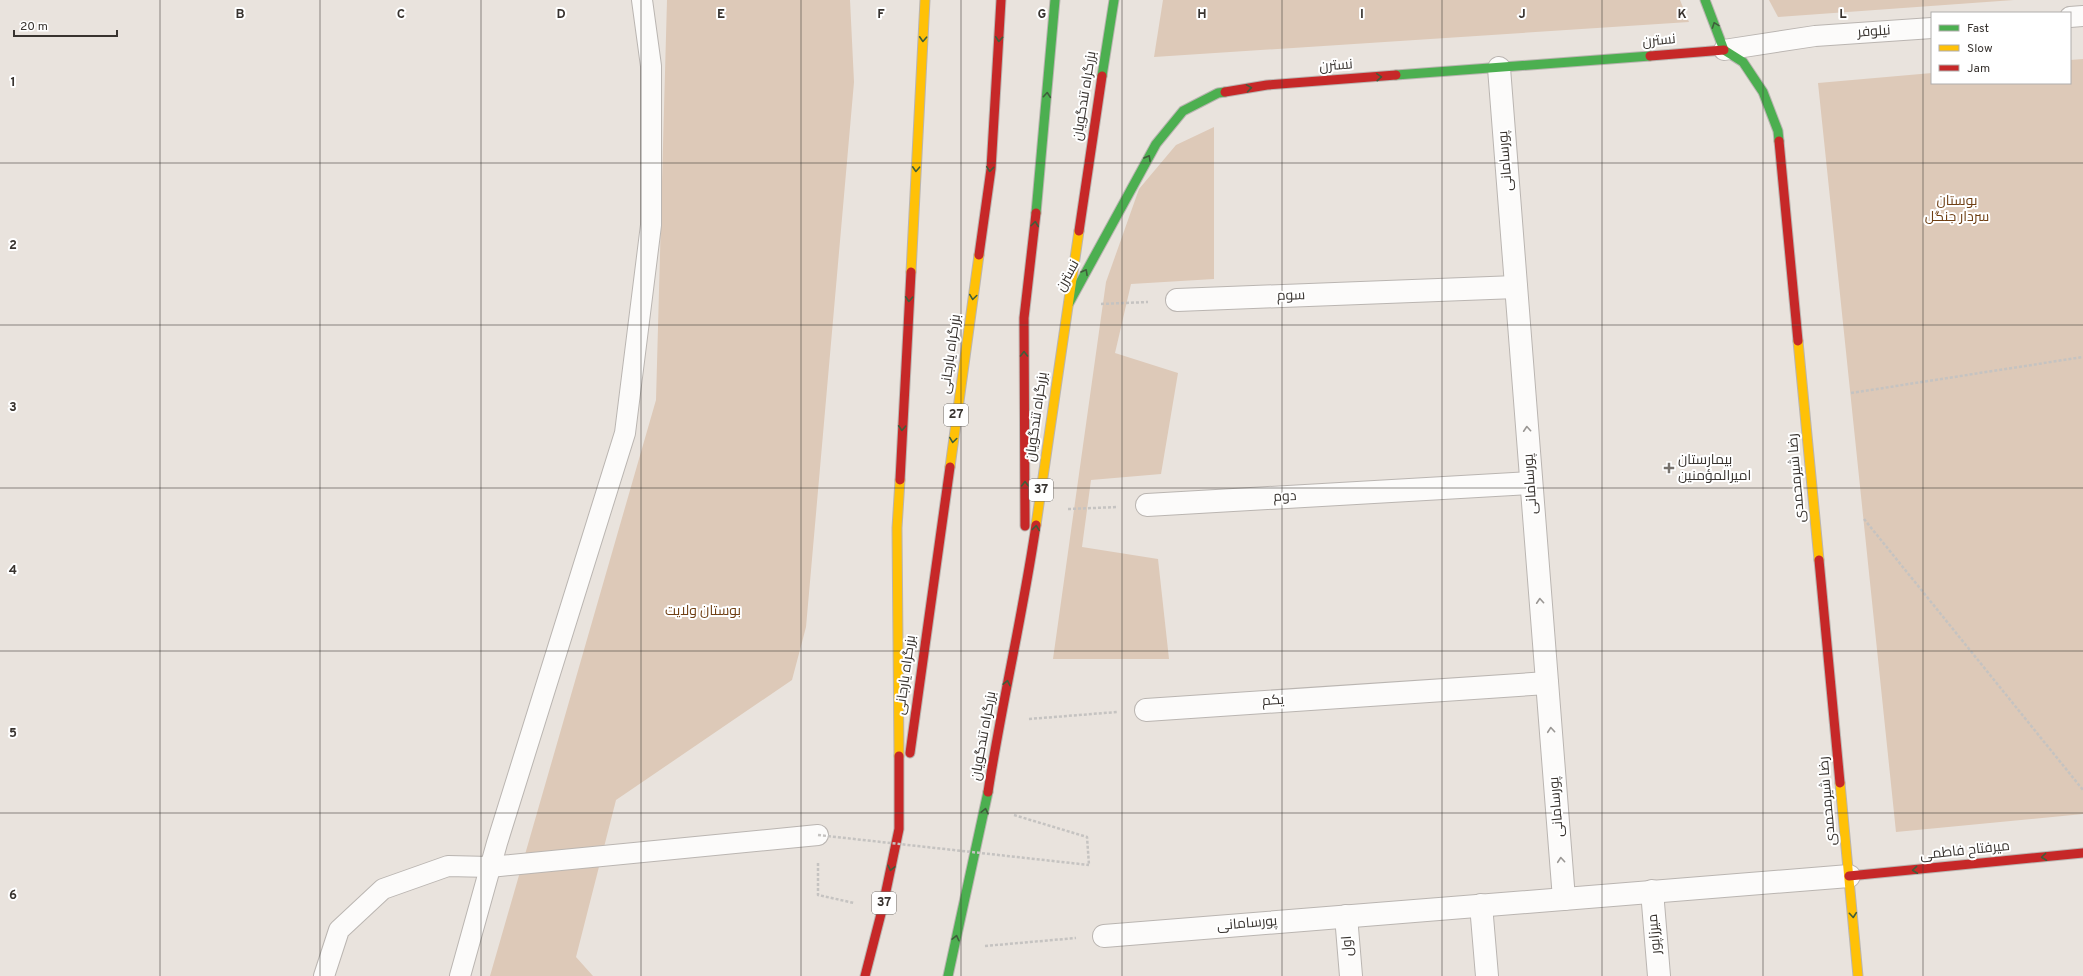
<svg xmlns="http://www.w3.org/2000/svg" width="2083" height="976" font-family="Overpass,Cairo,sans-serif">
  <style>
    .green { fill: #ddc9b8 }
    .lines { fill: none; stroke-linecap: round; stroke-linejoin: round }
    .lane-casing { stroke: #bab5b1; stroke-width: 22 }
    .street-casing { stroke: #bab5b1; stroke-width: 24 }
    .fast-casing { stroke: #bab5b1; stroke-width: 11 }
    .slow-casing { stroke: #bab5b1; stroke-width: 11 }
    .jam-casing { stroke: #bab5b1; stroke-width: 11 }
    .path { stroke: #c5c3c1; stroke-width: 2.5; stroke-dasharray: 3 2; stroke-linecap: butt }
    .lane { stroke: #fcfbfa; stroke-width: 20 }
    .street { stroke: #fcfbfa; stroke-width: 22 }
    .fast { stroke: #4caf50; stroke-width: 9 }
    .slow { stroke: #ffc107; stroke-width: 9 }
    .jam { stroke: #c62828; stroke-width: 9 }
    .path-bridge { stroke: #c5c3c1; stroke-width: 2.5; stroke-dasharray: 3 2; stroke-linecap: butt }
    .oneway { stroke: #3f5e3b }
    .oneway2 { stroke: #9a9794 }
    .grid { fill: none; stroke: #38332f; stroke-width: 1; stroke-opacity: 0.55 }
    .poi-dot { fill: #76716c; stroke: #fff; stroke-width: 1.5 }
    .labels { text-anchor: middle; dominant-baseline: central; stroke-width: 4; stroke-linejoin: round; paint-order: stroke }
    .shield { fill: #fff; stroke: #74706d; stroke-width: 1 }
    .shield-label { font-size: 13px; font-weight: bold; fill: #38332f }
    .street-label { font-size: 14px; fill: #38332f; stroke: #fff }
    .park-label { font-size: 14px; fill: #6f3f13; stroke: #fff }
    .poi-label { font-size: 14px; fill: #38332f; stroke: #fff; text-anchor: start }
    .grid-label { font-size: 13px; text-anchor: middle; font-weight: bold; fill: #38332f; stroke: #fff; stroke-width: 4; stroke-linejoin: round; paint-order: stroke }
  </style>
  <rect width="100%" height="100%" fill="#e9e3dd"/>
  <g class="green">
    <path d="M667,0h183l4,82 -48,545 -14,53 -176,120 -40,157 17,19h-103l166,-576z"/>
    <path d="M1163,0h517l9,22 -535,35z"/>
    <path d="M1769,0h245l-236,17z"/>
    <path d="M2083,59v755l-187,18 -78,-749 114,-10v10h138v-23z"/>
    <path d="M1214,127v152l-83,5 -16,69 63,20 -17,101 -70,6 -9,67 76,12 11,100h-116l53,-377 33,-93 37,-44z"/>
  </g>
  <g class="lines">
    <defs>
      <g id="lane">
        <path d="M2070,17l13,-1"/>
        <path d="M1724,50l91,-14 117,-8"/>
        <path d="M324,976l15,-46 44,-41 65,-23 42,1 328,-32"/>
        <path d="M460,976l37,-133 128,-410 26,-208v-159l-9,-66"/>
      </g>
      <g id="street">
        <path d="M1499,68l65,831"/>
        <path d="M1177,300l339,-13"/>
        <path d="M1147,505l384,-22"/>
        <path d="M1146,710l401,-27"/>
        <path d="M1652,891l7,85"/>
        <path d="M1481,905l6,71"/>
        <path d="M1346,916l5,60"/>
        <path d="M1104,936l745,-60"/>
      </g>
      <g id="fast">
        <path d="M1705,0l19,50 19,12 20,30 15,39 1,10"/>
        <path d="M1396,75l254,-19"/>
        <path d="M1102,76l12,-76"/>
        <path d="M1036,213l19,-213"/>
        <path d="M1069,303l87,-159 27,-33 35,-18 7,-1"/>
        <path d="M948,976l40,-184"/>
      </g>
      <g id="slow">
        <path d="M911,272l14,-272"/>
        <path d="M1798,341l21,219"/>
        <path d="M950,467l29,-212"/>
        <path d="M1036,525l43,-294"/>
        <path d="M899,756l-2,-228 3,-48"/>
        <path d="M1840,783l18,193"/>
      </g>
      <g id="jam">
        <path d="M1650,56l74,-6"/>
        <path d="M1225,92l42,-7 129,-10"/>
        <path d="M1779,141l19,200"/>
        <path d="M1079,231l23,-155"/>
        <path d="M979,255l12,-86 10,-169"/>
        <path d="M900,480l11,-208"/>
        <path d="M1025,526l-1,-208 12,-105"/>
        <path d="M1819,560l21,223"/>
        <path d="M910,753l40,-286"/>
        <path d="M988,792c14,-90 35,-178 48,-267"/>
        <path d="M1849,876l234,-23"/>
        <path d="M865,976l17,-66 17,-81v-73"/>
      </g>
    </defs>
    <use href="#lane" class="lane-casing"/>
    <use href="#street" class="street-casing"/>
    <use href="#fast" class="fast-casing"/>
    <use href="#slow" class="slow-casing"/>
    <use href="#jam" class="jam-casing"/>
    <g class="path">
      <path d="M1101,304l47,-2"/>
      <path d="M1851,393l232,-36"/>
      <path d="M1068,509l50,-2"/>
      <path d="M1864,519l219,271"/>
      <path d="M1029,719l88,-7"/>
      <path d="M1014,815l73,22 2,28"/>
      <path d="M818,863v32l36,8"/>
      <path d="M985,946l91,-8"/>
    </g>
    <use href="#lane" class="lane"/>
    <use href="#street" class="street"/>
    <use href="#fast" class="fast"/>
    <use href="#slow" class="slow"/>
    <use href="#jam" class="jam"/>
    <path class="path-bridge" d="M818,835l271,30"/>
  </g>
  <defs><path id="oneway-chevron" d="M-2-3.5L2.5 0L-2 3.5" fill="none" stroke-width="1.6" stroke-linecap="round" stroke-linejoin="round"/></defs>
  <g class="oneway">
    <use href="#oneway-chevron" transform="translate(1715 25) rotate(-110)"/>
    <use href="#oneway-chevron" transform="translate(923 39) rotate(93)"/>
    <use href="#oneway-chevron" transform="translate(999 39) rotate(94)"/>
    <use href="#oneway-chevron" transform="translate(1379 77) rotate(-4)"/>
    <use href="#oneway-chevron" transform="translate(1249 88) rotate(-9)"/>
    <use href="#oneway-chevron" transform="translate(1047 95) rotate(-85)"/>
    <use href="#oneway-chevron" transform="translate(1148 158) rotate(-61)"/>
    <use href="#oneway-chevron" transform="translate(916 169) rotate(93)"/>
    <use href="#oneway-chevron" transform="translate(990 169) rotate(96)"/>
    <use href="#oneway-chevron" transform="translate(1035 224) rotate(-83)"/>
    <use href="#oneway-chevron" transform="translate(1085 272) rotate(-61)"/>
    <use href="#oneway-chevron" transform="translate(973 297) rotate(98)"/>
    <use href="#oneway-chevron" transform="translate(909 299) rotate(93)"/>
    <use href="#oneway-chevron" transform="translate(1024 354) rotate(-90)"/>
    <use href="#oneway-chevron" transform="translate(902 428) rotate(93)"/>
    <use href="#oneway-chevron" transform="translate(953 440) rotate(98)"/>
    <use href="#oneway-chevron" transform="translate(1025 484) rotate(-90)"/>
    <use href="#oneway-chevron" transform="translate(1036 528) rotate(-82)"/>
    <use href="#oneway-chevron" transform="translate(1007 683) rotate(-78)"/>
    <use href="#oneway-chevron" transform="translate(985 811) rotate(-78)"/>
    <use href="#oneway-chevron" transform="translate(2044 857) rotate(174)"/>
    <use href="#oneway-chevron" transform="translate(891 868) rotate(102)"/>
    <use href="#oneway-chevron" transform="translate(1915 870) rotate(174)"/>
    <use href="#oneway-chevron" transform="translate(1853 915) rotate(85)"/>
    <use href="#oneway-chevron" transform="translate(956 938) rotate(-77)"/>
  </g>
  <g class="oneway2">
    <use href="#oneway-chevron" transform="translate(1527 429) rotate(-94)"/>
    <use href="#oneway-chevron" transform="translate(1540 601) rotate(-94)"/>
    <use href="#oneway-chevron" transform="translate(1551 730) rotate(-95)"/>
    <use href="#oneway-chevron" transform="translate(1561 860) rotate(-95)"/>
  </g>
  <path class="grid" d="M160,0v976M320,0v976M481,0v976M641,0v976M801,0v976M961,0v976M1122,0v976M1282,0v976M1442,0v976M1602,0v976M1763,0v976M1923,0v976M0,163h2083M0,325h2083M0,488h2083M0,651h2083M0,813h2083"/>
  <path class="poi-dot" d="M1667 462h4v4h4v4h-4v4h-4v-4h-4v-4h4z"/>
  <g class="labels">
    <g class="shield">
      <rect x="944" y="404" width="24" height="22" rx="3"/>
      <rect x="1029" y="479" width="24" height="22" rx="3"/>
      <rect x="872" y="892" width="24" height="22" rx="3"/>
    </g>
    <g class="shield-label">
      <text x="956" y="415">27</text>
      <text x="1041" y="490">37</text>
      <text x="884" y="903">37</text>
    </g>
    <g class="street-label">
      <text transform="translate(1874 32) rotate(-4)">نیلوفر</text>
      <text transform="translate(1659 41) rotate(-5)">نسترن</text>
      <text transform="translate(1336 66) rotate(-4)">نسترن</text>
      <text transform="translate(1085 96) rotate(-81)">بزرگراه تندگویان</text>
      <text transform="translate(1506 161) rotate(-95)">پورسامانی</text>
      <text transform="translate(1068 276) rotate(-61)">نسترن</text>
      <text transform="translate(1291 296) rotate(-2)">سوم</text>
      <text transform="translate(951 354) rotate(-82)">بزرگراه یارجانی</text>
      <text transform="translate(1037 417) rotate(-82)">بزرگراه تندگویان</text>
      <text transform="translate(1797 478) rotate(-95)">رضا شیرمحمدی</text>
      <text transform="translate(1531 484) rotate(-94)">پورسامانی</text>
      <text transform="translate(1285 497) rotate(-3)">دوم</text>
      <text transform="translate(906 675) rotate(-82)">بزرگراه یارجانی</text>
      <text transform="translate(1273 701) rotate(-4)">یکم</text>
      <text transform="translate(984 736) rotate(-80)">بزرگراه تندگویان</text>
      <text transform="translate(1828 801) rotate(-95)">رضا شیرمحمدی</text>
      <text transform="translate(1557 807) rotate(-95)">پورسامانی</text>
      <text transform="translate(1965 851) rotate(-6)">میرفتاح فاطمی</text>
      <text transform="translate(1247 924) rotate(-5)">پورسامانی</text>
      <text transform="translate(1655 934) rotate(-95)">میرزاپور</text>
      <text transform="translate(1348 946) rotate(-94)">اول</text>
    </g>
    <g class="park-label">
      <text x="1957" y="201">بوستان<tspan x="1957" dy="16">سردار جنگل</tspan></text>
      <text x="703" y="611">بوستان ولایت</text>
    </g>
    <g class="poi-label">
      <text x="1678" y="460">بیمارستان<tspan x="1678" dy="16">امیرالمؤمنین</tspan></text>
    </g>
  </g>
  <g class="grid-label">
    <text x="240" y="18">B</text>
    <text x="401" y="18">C</text>
    <text x="561" y="18">D</text>
    <text x="721" y="18">E</text>
    <text x="881" y="18">F</text>
    <text x="1042" y="18">G</text>
    <text x="1202" y="18">H</text>
    <text x="1362" y="18">I</text>
    <text x="1522" y="18">J</text>
    <text x="1682" y="18">K</text>
    <text x="1843" y="18">L</text>
    <text x="13" y="86">1</text>
    <text x="13" y="249">2</text>
    <text x="13" y="411">3</text>
    <text x="13" y="574">4</text>
    <text x="13" y="737">5</text>
    <text x="13" y="899">6</text>
  </g>
  <rect x="1931" y="12" width="140" height="72" fill="#ffffff" stroke="#afadac"/>
  <rect x="1939" y="25" width="20" height="6" fill="#4caf50" stroke="#afadac"/>
  <text x="1967" y="32" font-size="12" fill="#38332f">Fast</text>
  <rect x="1939" y="45" width="20" height="6" fill="#ffc107" stroke="#afadac"/>
  <text x="1967" y="52" font-size="12" fill="#38332f">Slow</text>
  <rect x="1939" y="65" width="20" height="6" fill="#c62828" stroke="#afadac"/>
  <text x="1967" y="72" font-size="12" fill="#38332f">Jam</text>
  <path d="M14 30v6h103v-6" fill="none" stroke="#38332f" stroke-width="2"/>
  <text x="20" y="30" font-size="12" fill="#38332f" stroke="#ffffff" stroke-width="3" paint-order="stroke">20 m</text>
</svg>
